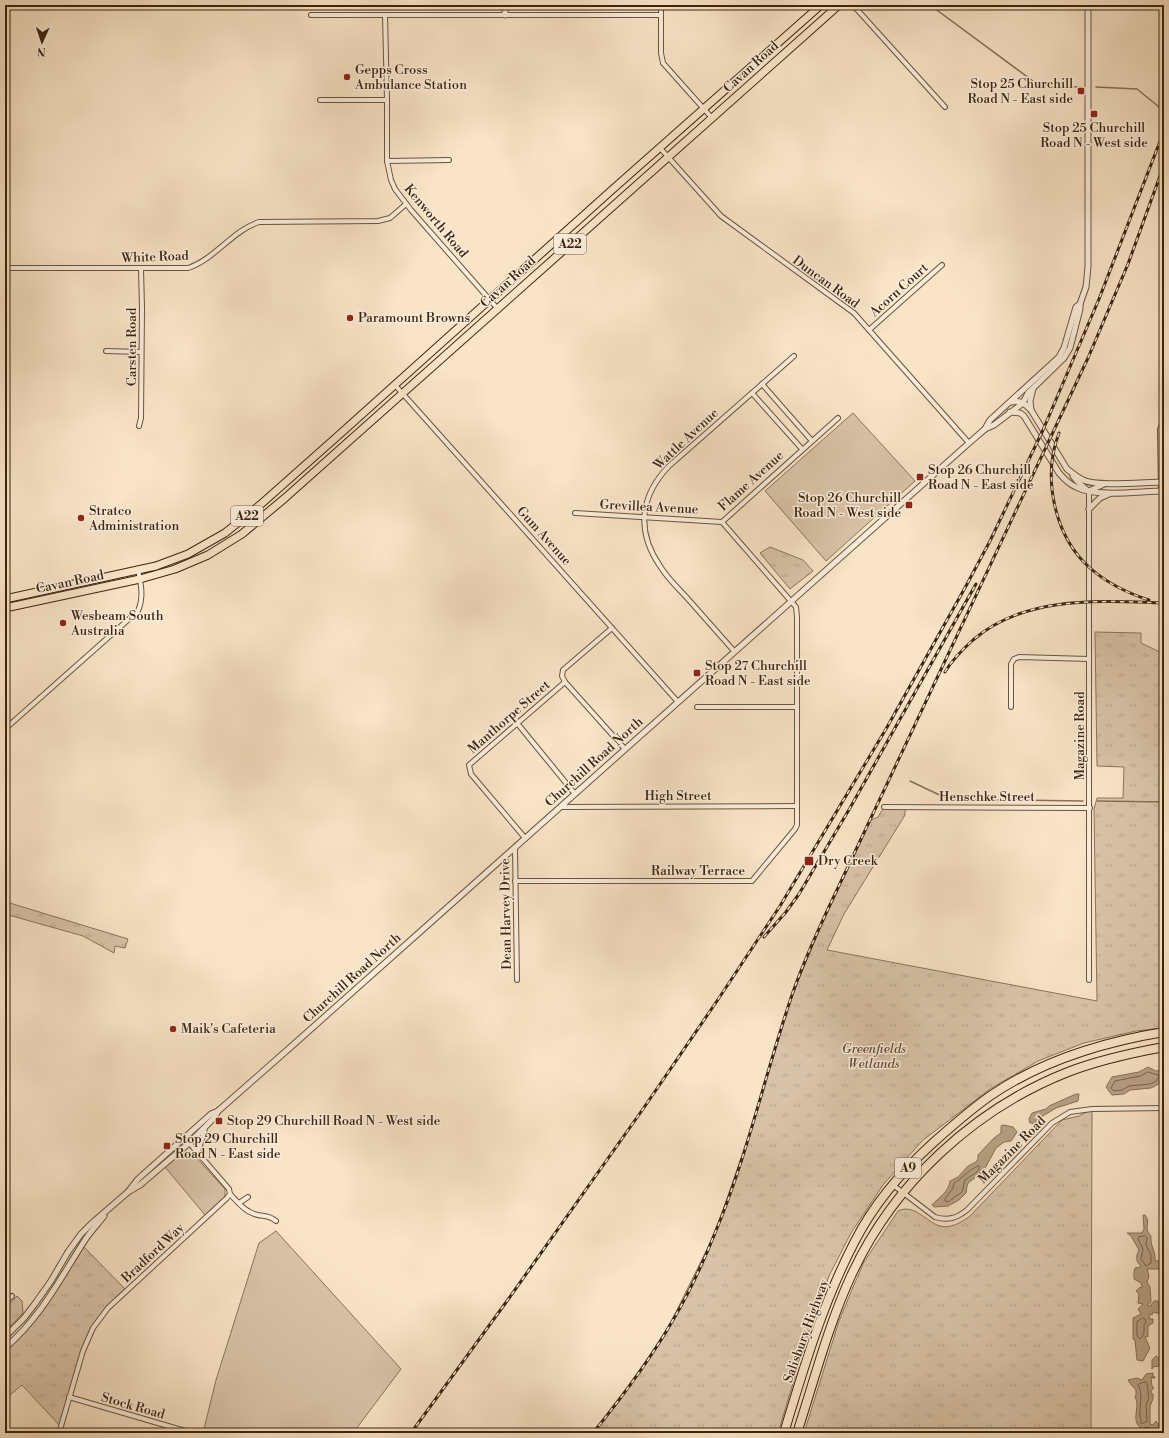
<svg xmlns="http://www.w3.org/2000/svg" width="1169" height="1438" font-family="'Libre Bodoni',serif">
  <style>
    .grass { fill: #d9c3a8; stroke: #8a745c }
    .park { fill: url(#park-tufts); stroke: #8a745c }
    .water { fill: #b9a388; stroke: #877058 }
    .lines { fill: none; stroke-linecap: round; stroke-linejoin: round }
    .shore { stroke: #7a644c; stroke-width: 1 }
    .stream { stroke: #877058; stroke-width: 1.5 }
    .minor-casing { stroke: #6b543d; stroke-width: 6 }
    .tertiary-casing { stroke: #6b543d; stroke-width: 7 }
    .primary-casing { stroke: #3c240f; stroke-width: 9 }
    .motorway-casing { stroke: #3c240f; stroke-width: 10 }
    .minor { stroke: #fbeddb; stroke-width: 4 }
    .tertiary { stroke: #fbeddb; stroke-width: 5 }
    .primary { stroke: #f9e4c7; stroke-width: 7 }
    .motorway { stroke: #f9e4c7; stroke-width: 8 }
    .rail-casing { stroke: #3c240f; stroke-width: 3 }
    .rail { stroke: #fbeddb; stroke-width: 1.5; stroke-dasharray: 4.5; stroke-linecap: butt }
    .poi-dot { fill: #8f2418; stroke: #fbeddb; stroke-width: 1.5 }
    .labels { text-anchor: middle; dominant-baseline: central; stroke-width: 3; stroke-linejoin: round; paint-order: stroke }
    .shield { fill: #fbeddb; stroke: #75604c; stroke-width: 1 }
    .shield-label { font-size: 12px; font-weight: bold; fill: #3c240f }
    .street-label { font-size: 13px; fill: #3c240f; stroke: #fbeddb }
    .poi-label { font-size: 13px; fill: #3c240f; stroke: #fbeddb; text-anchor: start }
    .park-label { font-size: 13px; font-style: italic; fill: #634c35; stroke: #fbeddb }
  </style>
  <defs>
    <pattern id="park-tufts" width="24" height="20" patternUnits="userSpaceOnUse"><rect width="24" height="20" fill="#d9c3a8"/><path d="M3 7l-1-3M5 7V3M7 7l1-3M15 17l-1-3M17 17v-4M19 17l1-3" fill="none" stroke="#bba78f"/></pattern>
  </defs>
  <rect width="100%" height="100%" fill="#f9e4c7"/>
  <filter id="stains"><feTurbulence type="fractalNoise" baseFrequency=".005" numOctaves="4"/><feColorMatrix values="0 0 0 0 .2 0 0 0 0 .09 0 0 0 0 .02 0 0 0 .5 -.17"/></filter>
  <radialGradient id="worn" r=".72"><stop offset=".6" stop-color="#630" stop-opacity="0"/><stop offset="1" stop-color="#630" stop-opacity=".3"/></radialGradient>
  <g class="grass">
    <path d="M853,413l62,68 -89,80 -61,-70z"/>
    <path d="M185,1152l7,1 33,36v7l-2,3 -18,16 -40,-48 15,-13z"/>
    <path d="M276,1231l125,138 -48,64h-150l13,-53 43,-137z"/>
  </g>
  <g class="park">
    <path d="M770,547l33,13 10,11 -23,18 -30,-36z"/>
    <path d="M1095,632l46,1v10l23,11v374l-28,3 -52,12 -46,18 -48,28 -68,52 -39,44 -32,48 -22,43 -21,58 -30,99h-184l27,-34 27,-39 22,-36 45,-91 33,-95 44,-142 36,-87 41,-88 9,-4 6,-10h21v8l-61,99 -17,36 270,51 -3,-192 3,-11h26l1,-31 -27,-1z"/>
    <path d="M5,901l8,3 115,35 -3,9 -10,-2 -1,7 -31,-17 -78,-22z"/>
    <path d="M1092,1109l-1,324h-287l35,-112 14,-34 11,-25 34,-51c17,-8 28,11 42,15 11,3 21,-4 29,-9l93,-97 17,-4z"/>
    <path d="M82,1245l45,46 -19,17 -15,20 -10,25 -22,74 -39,-42 -17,14v-51l14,-12z"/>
    <path d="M17,1296l5,5 1,12 -18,19v-23z"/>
  </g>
  <g class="water">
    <path d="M1148,1067l8,4 8,-1v9l-7,6 -6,3 -21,2 -6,4 -12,1 -6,-8 6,-10 27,-5z"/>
    <path d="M1076,1094h3l-1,7 -22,7 -20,12v6l-2,1 -1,-4h-3l-1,-4 3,-6 14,-4 3,-3z"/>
    <path d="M1003,1125l10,2 4,5 -6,9 -7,1 -8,6 -13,24 -15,11 -1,3 -1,7 -7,7 -11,6 -14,1 -2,-2c7,-8 17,-13 18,-24l8,-4 10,-11 8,-4 2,-3v-4l16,-17 7,-5v-7z"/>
    <path d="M1143,1215h2c7,9 -3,12 6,21 -1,11 5,15 4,25h8l1,8h-17l2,7 -2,6c1,2 2,3 3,5 0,1 1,13 1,15l-3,2v2h2l4,-5h4l1,8 2,-6h3v6l-3,5 -8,-2 -1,3 -2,-1 -1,1 1,4h3v4l-5,3v11l-2,-1 -1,1 5,11 -7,13 -6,-1 -2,-20 -2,-1v-21l8,-4 -3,-5 5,-5 -5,-1 1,-9 -3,-3 3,-3 3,-1 -1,-4 -7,-4v-7l1,-4 6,-1v-1c-6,-5 -5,-10 -2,-16l-8,-14 -4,-3h15l2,-4z"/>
    <path d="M1156,1356l4,3 -1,7 -6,1 -1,2v-9z"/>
    <path d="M1153,1373v3l2,1v1h-3l1,-1h-2l1,9 2,2 -3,3v3h2v5l-3,7v18l3,1 3,-4 3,5 5,-1v8h-14v-5l-3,-1 -3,1 -1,5h-1l-1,-5c-11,-8 0,-21 -6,-31l1,-2v-5l-7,-8 -1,-2 9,-2 5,2 4,-6z"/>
  </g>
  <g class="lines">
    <g class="shore">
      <path d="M1148,1072l10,3 1,2 -4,5 -5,2 -21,2 -7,4 -8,1 -3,-3 4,-7 25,-5z"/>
      <path d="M978,1166l2,1 -3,5 -12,8 -3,12 -14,10 -3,-1v-2l8,-11 1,-5c9,-5 14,-13 24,-17z"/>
      <path d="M1145,1236l2,2 -1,7 5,10v8l-5,3 -5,-7 2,-10 -5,-10 1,-2z"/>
      <path d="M1143,1318l2,1 1,3 -2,3v8l-3,5 -1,1 -3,-3v-14z"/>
      <path d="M1146,1382c3,4 1,10 3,16l-3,7 1,16 -5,3 -1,-2c0,-3 -2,-7 -1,-10 0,-9 3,-19 -2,-27l1,-1z"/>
    </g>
    <g class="stream">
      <path d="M930,5l107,79 9,3h35"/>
      <path d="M1096,87l41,2 27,22"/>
      <path d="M910,781l38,18 135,2"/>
      <path d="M1097,801l67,1"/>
    </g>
    <defs>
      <g id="minor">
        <path d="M661,5v48l2,10 49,55"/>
        <path d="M853,5l92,102"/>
        <path d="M311,15h350"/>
        <path d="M385,15l2,85v61l4,19 4,9 16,21 86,98"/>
        <path d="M320,100h67"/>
        <path d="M660,148l61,68 133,97 115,130"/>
        <path d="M387,161l62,-1"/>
        <path d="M5,268h183c27,-9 44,-37 71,-46l119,-1 12,-3 16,-14"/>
        <path d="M869,330l73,-65"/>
        <path d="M106,351l35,1"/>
        <path d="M762,384l50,57"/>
        <path d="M395,385l283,317"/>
        <path d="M752,393l50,56"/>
        <path d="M139,426l2,-8 1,-110 -1,-40"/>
        <path d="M1161,491l-1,-62 4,-8"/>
        <path d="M575,513l147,9"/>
        <path d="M612,628l-49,42 -1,6 3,6 60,67"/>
        <path d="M734,651c-15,-17 -31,-35 -46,-52 -10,-11 -21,-21 -28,-33 -24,-35 -20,-70 9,-100l125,-110"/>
        <path d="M697,707h100"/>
        <path d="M1011,707v-43l3,-5 5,-2 70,2"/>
        <path d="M517,723l58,71"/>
        <path d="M5,729l133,-118c6,-14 3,-27 0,-41"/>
        <path d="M561,807l235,-1"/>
        <path d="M884,807l206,1"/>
        <path d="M525,838l-54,-64 -2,-9 96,-83"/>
        <path d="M515,848l2,132"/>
        <path d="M515,881h237l43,-52 2,-4v-208l-1,-10 -74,-85 116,-104"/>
        <path d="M1089,980v-489"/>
        <path d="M893,1185l42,32c13,4 22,1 32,-7l85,-87 18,-11 22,-3 72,-1"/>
        <path d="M230,1194c6,6 13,16 22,19 9,5 15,0 24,8"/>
        <path d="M239,1203l9,-6"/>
        <path d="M5,1302l7,-6"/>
        <path d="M69,1397l123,36"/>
        <path d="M59,1433l24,-82 10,-23 15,-20 119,-110 3,-4 -1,-5 -44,-51"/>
      </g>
      <g id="tertiary">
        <path d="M505,5v10"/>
        <path d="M1011,402c10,-2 13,1 20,8l36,59c5,4 10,8 16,11 15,7 62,2 81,2"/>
        <path d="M1031,410l-1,-9 3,-12"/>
        <path d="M1010,412l10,1 4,3 35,57c5,6 10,11 17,14 21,11 64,4 88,4"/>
        <path d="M985,429l5,-9 69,-63 5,-9 12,-41 4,-3"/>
        <path d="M1073,476l4,5 10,9"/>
        <path d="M1089,491l15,-7"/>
        <path d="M1089,509l11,-11 9,-4"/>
        <path d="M197,1152l7,-19v-4"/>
        <path d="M128,1192l10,-13 73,-65 7,-3 75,-66 676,-602 16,-14 9,-4 29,-22 5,-10 36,-35 6,-10 10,-39v-5l6,-17 2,-20v-262"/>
        <path d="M5,1337l19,-19 10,-13 17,-24 17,-29 13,-18 10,-10 37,-32 12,-7 49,-42 26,-26 3,-6"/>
        <path d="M5,1348c37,-32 54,-68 80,-108 6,-9 13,-16 19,-24"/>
      </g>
      <g id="primary">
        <path d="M5,599l151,-33 32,-12 37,-21 35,-28 80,-71 273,-245 208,-184"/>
        <path d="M5,608l135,-29 35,-10 33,-14 21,-13 13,-8 43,-36 554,-493"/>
      </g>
      <g id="motorway">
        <path d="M784,1433c20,-66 39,-131 71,-192 19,-37 48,-71 79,-99 18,-16 36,-32 56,-46 51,-35 113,-54 174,-64"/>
        <path d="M797,1433c17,-52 31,-107 54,-157 42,-92 123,-167 217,-204 31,-12 63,-19 96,-25"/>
      </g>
    </defs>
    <use href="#minor" class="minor-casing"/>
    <use href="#tertiary" class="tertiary-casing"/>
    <use href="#primary" class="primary-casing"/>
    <use href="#motorway" class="motorway-casing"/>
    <use href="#minor" class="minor"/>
    <use href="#tertiary" class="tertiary"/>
    <use href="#primary" class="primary"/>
    <use href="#motorway" class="motorway"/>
    <defs>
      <g id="rail">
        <path d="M1059,433c-17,44 -5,103 31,135 17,15 37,25 59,32"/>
        <path d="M945,672c7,-12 17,-22 28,-32 52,-45 127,-39 191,-37"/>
        <path d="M764,937l22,-25 13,-18 51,-86 126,-224"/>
        <path d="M411,1433l96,-132 136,-192 74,-108 63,-95 106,-177 80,-143 24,-45 53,-111 56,-131 65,-168"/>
        <path d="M593,1433c29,-36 57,-73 80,-113 16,-27 30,-57 42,-87 32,-76 50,-159 77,-238 10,-29 23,-58 36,-86l260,-551 40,-94 36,-99"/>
      </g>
    </defs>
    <use href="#rail" class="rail-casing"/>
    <use href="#rail" class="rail"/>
  </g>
  <g class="poi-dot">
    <circle cx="347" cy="77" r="4"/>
    <rect x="1077" y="87" width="8" height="8" rx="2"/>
    <rect x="1090" y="110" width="8" height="8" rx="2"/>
    <circle cx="350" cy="318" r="4"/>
    <rect x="916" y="473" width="8" height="8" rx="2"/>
    <rect x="905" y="501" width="8" height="8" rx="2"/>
    <circle cx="81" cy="518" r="4"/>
    <circle cx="63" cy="623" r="4"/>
    <rect x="693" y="669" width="8" height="8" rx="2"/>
    <rect x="804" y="856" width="10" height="10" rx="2"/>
    <circle cx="173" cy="1029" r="4"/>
    <rect x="215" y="1117" width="8" height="8" rx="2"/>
    <rect x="163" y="1142" width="8" height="8" rx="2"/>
  </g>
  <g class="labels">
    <g class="shield">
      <rect x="554" y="234" width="32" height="20" rx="3"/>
      <rect x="231" y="506" width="32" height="20" rx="3"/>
      <rect x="895" y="1158" width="26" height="20" rx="3"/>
    </g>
    <g class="shield-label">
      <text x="570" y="244">A22</text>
      <text x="247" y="516">A22</text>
      <text x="908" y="1168">A9</text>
    </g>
    <g class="street-label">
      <text transform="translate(751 67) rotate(-42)">Cavan Road</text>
      <text transform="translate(436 221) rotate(50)">Kenworth Road</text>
      <text transform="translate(155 257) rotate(-2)">White Road</text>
      <text transform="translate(508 282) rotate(-42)">Cavan Road</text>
      <text transform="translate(826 282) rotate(36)">Duncan Road</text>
      <text transform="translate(899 290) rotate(-42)">Acorn Court</text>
      <text transform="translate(132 347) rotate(-90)">Carsten Road</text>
      <text transform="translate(686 439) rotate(-43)">Wattle Avenue</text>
      <text transform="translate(751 481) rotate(-42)">Flame Avenue</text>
      <text transform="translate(649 507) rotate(3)">Grevillea Avenue</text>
      <text transform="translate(544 536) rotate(48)">Gum Avenue</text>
      <text transform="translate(70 582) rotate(-12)">Cavan Road</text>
      <text transform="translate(509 717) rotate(-41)">Manthorpe Street</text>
      <text transform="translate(1080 736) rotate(-90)">Magazine Road</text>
      <text transform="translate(594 762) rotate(-42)">Churchill Road North</text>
      <text x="678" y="796">High Street</text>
      <text x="987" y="797">Henschke Street</text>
      <text x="698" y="871">Railway Terrace</text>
      <text transform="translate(506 914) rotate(-91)">Dean Harvey Drive</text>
      <text transform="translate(352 978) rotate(-42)">Churchill Road North</text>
      <text transform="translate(1012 1150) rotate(-45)">Magazine Road</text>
      <text transform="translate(153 1253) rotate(-43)">Bradford Way</text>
      <text transform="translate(806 1331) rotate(-70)">Salisbury Highway</text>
      <text transform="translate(133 1406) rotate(16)">Stock Road</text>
    </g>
    <g class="poi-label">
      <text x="355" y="70">Gepps Cross<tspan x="355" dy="15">Ambulance Station</tspan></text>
      <text x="1073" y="84" text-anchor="end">Stop 25 Churchill<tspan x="1073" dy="15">Road N - East side</tspan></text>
      <text x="1094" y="128" text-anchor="middle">Stop 25 Churchill<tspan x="1094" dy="15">Road N - West side</tspan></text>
      <text x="358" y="318">Paramount Browns</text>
      <text x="928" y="470">Stop 26 Churchill<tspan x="928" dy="15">Road N - East side</tspan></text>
      <text x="901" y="498" text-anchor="end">Stop 26 Churchill<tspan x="901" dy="15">Road N - West side</tspan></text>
      <text x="89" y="511">Stratco<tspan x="89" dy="15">Administration</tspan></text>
      <text x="71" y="616">Wesbeam South<tspan x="71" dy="15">Australia</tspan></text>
      <text x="705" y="666">Stop 27 Churchill<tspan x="705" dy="15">Road N - East side</tspan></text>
      <text x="818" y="861">Dry Creek</text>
      <text x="181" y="1029">Maik's Cafeteria</text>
      <text x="227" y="1121">Stop 29 Churchill Road N - West side</text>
      <text x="175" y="1139">Stop 29 Churchill<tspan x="175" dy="15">Road N - East side</tspan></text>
    </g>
    <g class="park-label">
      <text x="874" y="1049">Greenfields<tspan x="874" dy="15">Wetlands</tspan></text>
    </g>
  </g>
  <rect width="1169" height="1438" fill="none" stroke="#f9e4c7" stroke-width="20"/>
  <rect x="6" y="6" width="1157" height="1426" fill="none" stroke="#3c240f" stroke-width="2"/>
  <rect x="10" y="10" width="1149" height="1418" fill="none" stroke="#3c240f"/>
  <g transform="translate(42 42) rotate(183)" stroke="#fbeddb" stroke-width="3" paint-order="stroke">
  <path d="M0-3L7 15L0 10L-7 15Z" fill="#3c240f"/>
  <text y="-6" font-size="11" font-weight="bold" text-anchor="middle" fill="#3c240f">N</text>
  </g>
  <rect width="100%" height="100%" filter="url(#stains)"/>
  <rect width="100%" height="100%" fill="url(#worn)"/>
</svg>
